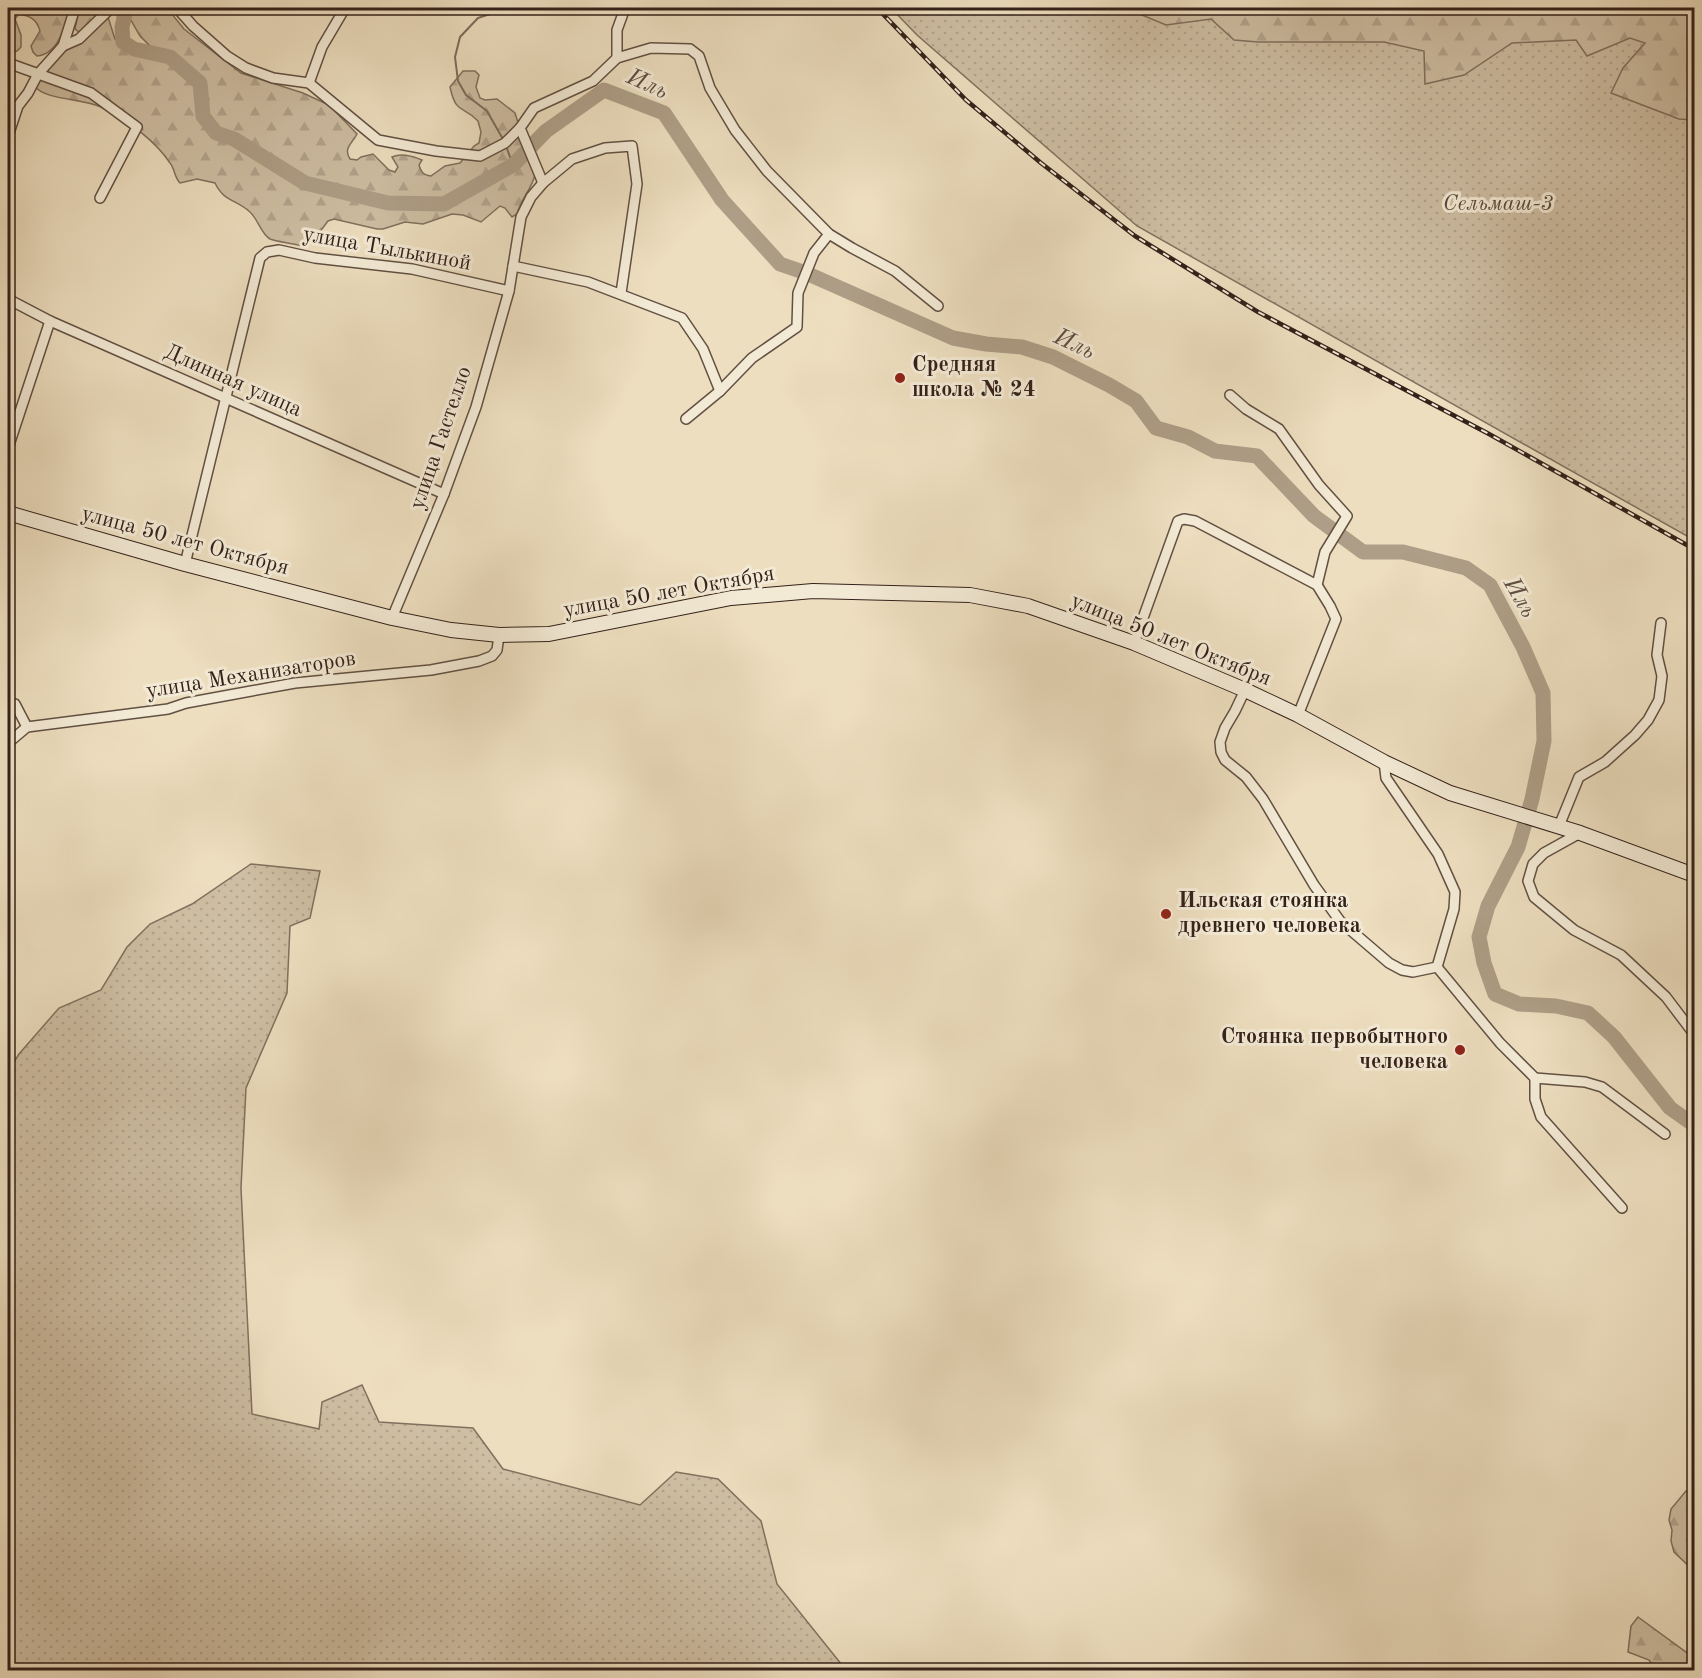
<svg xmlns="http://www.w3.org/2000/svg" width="1702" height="1678" font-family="'Old Standard TT',serif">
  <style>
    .green { fill: url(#green-dots); stroke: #81705e; stroke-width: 1.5 }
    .forest { fill: url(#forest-firs); stroke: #81705e; stroke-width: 1.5 }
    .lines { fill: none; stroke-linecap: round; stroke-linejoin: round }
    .stream { stroke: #7d6c5b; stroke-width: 2 }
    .river { stroke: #ae9e87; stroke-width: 15 }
    .street-casing { stroke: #625043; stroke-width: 12 }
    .secondary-casing { stroke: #34211a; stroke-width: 16 }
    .street { stroke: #f3ead5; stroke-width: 9 }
    .secondary { stroke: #f3ead5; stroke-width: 14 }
    .rail-casing { stroke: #34211a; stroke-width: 4.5 }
    .rail { stroke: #f3ead5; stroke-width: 2; stroke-dasharray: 7; stroke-linecap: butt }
    .poi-dot { fill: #8f2418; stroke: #f3ead5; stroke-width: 2 }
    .labels { text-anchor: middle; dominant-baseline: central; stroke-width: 6; stroke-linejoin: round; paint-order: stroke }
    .park-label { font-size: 22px; font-style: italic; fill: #5a483c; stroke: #f3ead5 }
    .street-label { font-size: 22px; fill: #34211a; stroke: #f3ead5 }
    .poi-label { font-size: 22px; font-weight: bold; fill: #34211a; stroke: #f3ead5; text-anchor: start }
    .water-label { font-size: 24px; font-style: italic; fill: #5f4d40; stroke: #f3ead5 }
  </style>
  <defs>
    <pattern id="green-dots" width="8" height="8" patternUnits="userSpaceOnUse" patternTransform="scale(1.5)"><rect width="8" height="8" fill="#cebea3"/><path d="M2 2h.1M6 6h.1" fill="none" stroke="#b2a38c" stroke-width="1.8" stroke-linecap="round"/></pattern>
    <pattern id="forest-firs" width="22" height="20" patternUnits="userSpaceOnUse" patternTransform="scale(1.5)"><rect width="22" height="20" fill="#cebea3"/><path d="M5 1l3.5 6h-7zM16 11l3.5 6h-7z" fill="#b2a38c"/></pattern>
  </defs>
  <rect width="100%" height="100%" fill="#eddebf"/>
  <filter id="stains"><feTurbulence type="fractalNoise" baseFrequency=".00333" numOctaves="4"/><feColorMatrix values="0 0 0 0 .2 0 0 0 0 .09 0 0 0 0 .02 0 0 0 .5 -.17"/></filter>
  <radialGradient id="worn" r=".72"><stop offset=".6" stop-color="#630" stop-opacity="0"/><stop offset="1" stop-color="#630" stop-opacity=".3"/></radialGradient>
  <g class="green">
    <path d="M891,8h803v532l-557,-314 -220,-191z"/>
    <path d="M251,864l69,7 -10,47 -20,8 -3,67 -41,95 -5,100 11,226 67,15 3,-27 40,-17 17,37 94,6 30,41 137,36 36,-33 42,7 43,42 16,63 69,86h-836l-2,-14v-590l3,1 8,-13 40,-46 42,-18 26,-43 23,-23 42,-20z"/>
  </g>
  <g class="forest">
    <path d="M8,8h62c-5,18 -11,46 -33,48l-4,-4 -2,-6 9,-15c-3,-11 -9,-15 -21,-17l-4,5 6,16v12l-4,4 -9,2z"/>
    <path d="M79,8h27l-21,21 -6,3 -4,-3z"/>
    <path d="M124,8h43l17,21 57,44 62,20 26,12 28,29c-5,10 -14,14 -7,25l7,1 4,-3 12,-3 16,16 6,2 3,-5 -6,-10c10,-4 20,-1 30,3l-3,5c2,7 4,10 12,11l14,-10 15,-3 14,-17 5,-3 2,-11 -3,-11c-15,-16 -22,-6 -28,-34l13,-16h12l4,4 -3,12 4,11 5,2 12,-1 18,14 20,62c-4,15 -14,24 -18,39l-5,3 -7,-9 -5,-2 -19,16 -18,-7 -11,-1 -29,10 -18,-2 -22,7h-6l-43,-10 -6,2 -12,16 -14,9c-9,-3 -25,-4 -32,-7 -9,-5 -12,-20 -20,-27 -14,-13 -26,-10 -35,-29l-18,-4 -17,4c-6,-6 -5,-14 -10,-20 -16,-24 -44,-43 -69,-56 -18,-9 -54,-6 -67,-21l29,-36 45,-33 7,22 26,18 11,-9 -12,-12z"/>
    <path d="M1125,8h569v112l-15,-1 -68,-26 12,-25 22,-25 -15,-5 -43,18 -11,-16 -64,3 -48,32 -39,9 -1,-33 -40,-9h-126l-24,-2 -23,-21 -45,6z"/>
    <path d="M1686,1491l8,6v74l-20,-19 -3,-11 1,-11 -3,-10 2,-11z"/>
    <path d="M1638,1617l56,41v12h-38l-7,-10 -21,-8 3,-26z"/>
  </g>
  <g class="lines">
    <g class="stream">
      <path d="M504,141l-17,-30 -21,-16 -8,-14 -3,-24 5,-20 18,-19 30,-10"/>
      <path d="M506,146l7,19"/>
    </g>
    <path class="river" d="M118,8l7,6 -3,13 1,15 11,7 36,8 30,26 3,33 13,17 18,6 71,44 83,20 56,1 69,-39 33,-34 58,-41 60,23 58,87 58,64 26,9 147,65 33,6 36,3 31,10 56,28 27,16 20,27 32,9 27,14 42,5 57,60 49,36h40l63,16 24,17 33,62 20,46 1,48 -12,58 -14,48 -30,59 -9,31 5,26 11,31 24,10 37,2 32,7 26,24 56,71 24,17"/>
    <defs>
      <g id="street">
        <path d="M177,8l16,18 34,30 19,12 27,10 36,5 69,57 58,11 44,5 25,-13 15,-15 14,-20 59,-27 24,-23 34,-10 39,1 9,7 11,32 25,42 32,41 62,63 23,14 43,23 43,35"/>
        <path d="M63,46l12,-38"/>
        <path d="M617,58v-28l8,-22"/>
        <path d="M8,63l83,30 46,34 -37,71"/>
        <path d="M309,83l13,-36 23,-39"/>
        <path d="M520,128l23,55"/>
        <path d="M8,136l10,-30 10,-13 10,-19 25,-28 16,-7 32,-31"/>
        <path d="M513,266l75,16 94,36 21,31 17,42"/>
        <path d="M8,299l42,22 394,173"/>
        <path d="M1230,395l16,14 33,20 40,56 28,31 -22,36 -8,33"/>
        <path d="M686,419l34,-28 32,-33 45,-31 1,-34 16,-40 15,-19"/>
        <path d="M8,448l42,-127"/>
        <path d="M185,564l75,-306 7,-6 12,-2 36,8 97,11 97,22"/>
        <path d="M392,618l52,-124 32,-87 33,-116 12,-74 10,-20 12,-14 29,-24 33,-11 27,-2 5,38 -16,109"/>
        <path d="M1134,643l44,-122 6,-2 11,2 122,64 13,21 6,13 -38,96"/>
        <path d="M1245,690l-10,21 -10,17 -5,14 1,10 4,8 21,17 17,22 51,86 26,36 49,42 13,7 11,2 24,-5"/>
        <path d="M8,702l7,2 12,23"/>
        <path d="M8,743l19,-16 141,-18 18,-6 109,-20 136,-13 48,-9 13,-5 5,-6 2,-15"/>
        <path d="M1384,762l2,16 52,76 17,38 -1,17 -17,58"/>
        <path d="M1559,826l20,-49 26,-15 30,-27 13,-15 11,-20 3,-24 -5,-21 4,-32"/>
        <path d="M1580,833l-36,20 -11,11 -5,17 6,16 40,33 47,25 45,42 28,37"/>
        <path d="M1437,967l63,76 35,35 50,4 17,5 63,47"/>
        <path d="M1535,1078v21l6,18 81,91"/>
      </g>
      <path id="secondary" d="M8,513l177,51 207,54 59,12 48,5 50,-1 182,-36 82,-7 157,4 58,11 106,37 111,47 53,25 86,47 66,31 130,40 114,42"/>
    </defs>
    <use href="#street" class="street-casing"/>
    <use href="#secondary" class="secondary-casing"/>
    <use href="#street" class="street"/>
    <use href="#secondary" class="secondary"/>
    <defs>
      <path id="rail" d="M877,8l89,92 75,63 94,73 123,76 231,122 205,115"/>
    </defs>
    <use href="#rail" class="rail-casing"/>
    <use href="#rail" class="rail"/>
  </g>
  <g class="poi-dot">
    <circle cx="900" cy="378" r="6"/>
    <circle cx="1166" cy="914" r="6"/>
    <circle cx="1460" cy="1050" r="6"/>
  </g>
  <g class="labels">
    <g class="park-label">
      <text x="1498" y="204">Сельмаш-3</text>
    </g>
    <g class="street-label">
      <text transform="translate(387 249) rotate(10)">улица Тылькиной</text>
      <text transform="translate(233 381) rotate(24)">Длинная улица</text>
      <text transform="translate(441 438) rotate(-71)">улица Гастелло</text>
      <text transform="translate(185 541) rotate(15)">улица 50 лет Октября</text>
      <text transform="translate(669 592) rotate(-10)">улица 50 лет Октября</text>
      <text transform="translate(1171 640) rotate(22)">улица 50 лет Октября</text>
      <text transform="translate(251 675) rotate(-9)">улица Механизаторов</text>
    </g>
    <g class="poi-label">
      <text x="912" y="365">Средняя<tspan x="912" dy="25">школа № 24</tspan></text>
      <text x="1178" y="901">Ильская стоянка<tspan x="1178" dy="25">древнего человека</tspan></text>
      <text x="1448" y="1037" text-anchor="end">Стоянка первобытного<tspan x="1448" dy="25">человека</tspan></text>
    </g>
    <g class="water-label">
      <text transform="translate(647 85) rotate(24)">Иль</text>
      <text transform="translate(1074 345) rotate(25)">Иль</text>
      <text transform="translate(1519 598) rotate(60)">Иль</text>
    </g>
  </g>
  <rect width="1702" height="1678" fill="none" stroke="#eddebf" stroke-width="30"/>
  <rect x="9" y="9" width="1684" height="1660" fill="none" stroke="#34211a" stroke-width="3"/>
  <rect x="15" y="15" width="1672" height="1648" fill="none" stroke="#34211a" stroke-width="1.5"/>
  <rect width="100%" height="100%" filter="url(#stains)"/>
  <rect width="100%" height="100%" fill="url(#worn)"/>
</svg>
